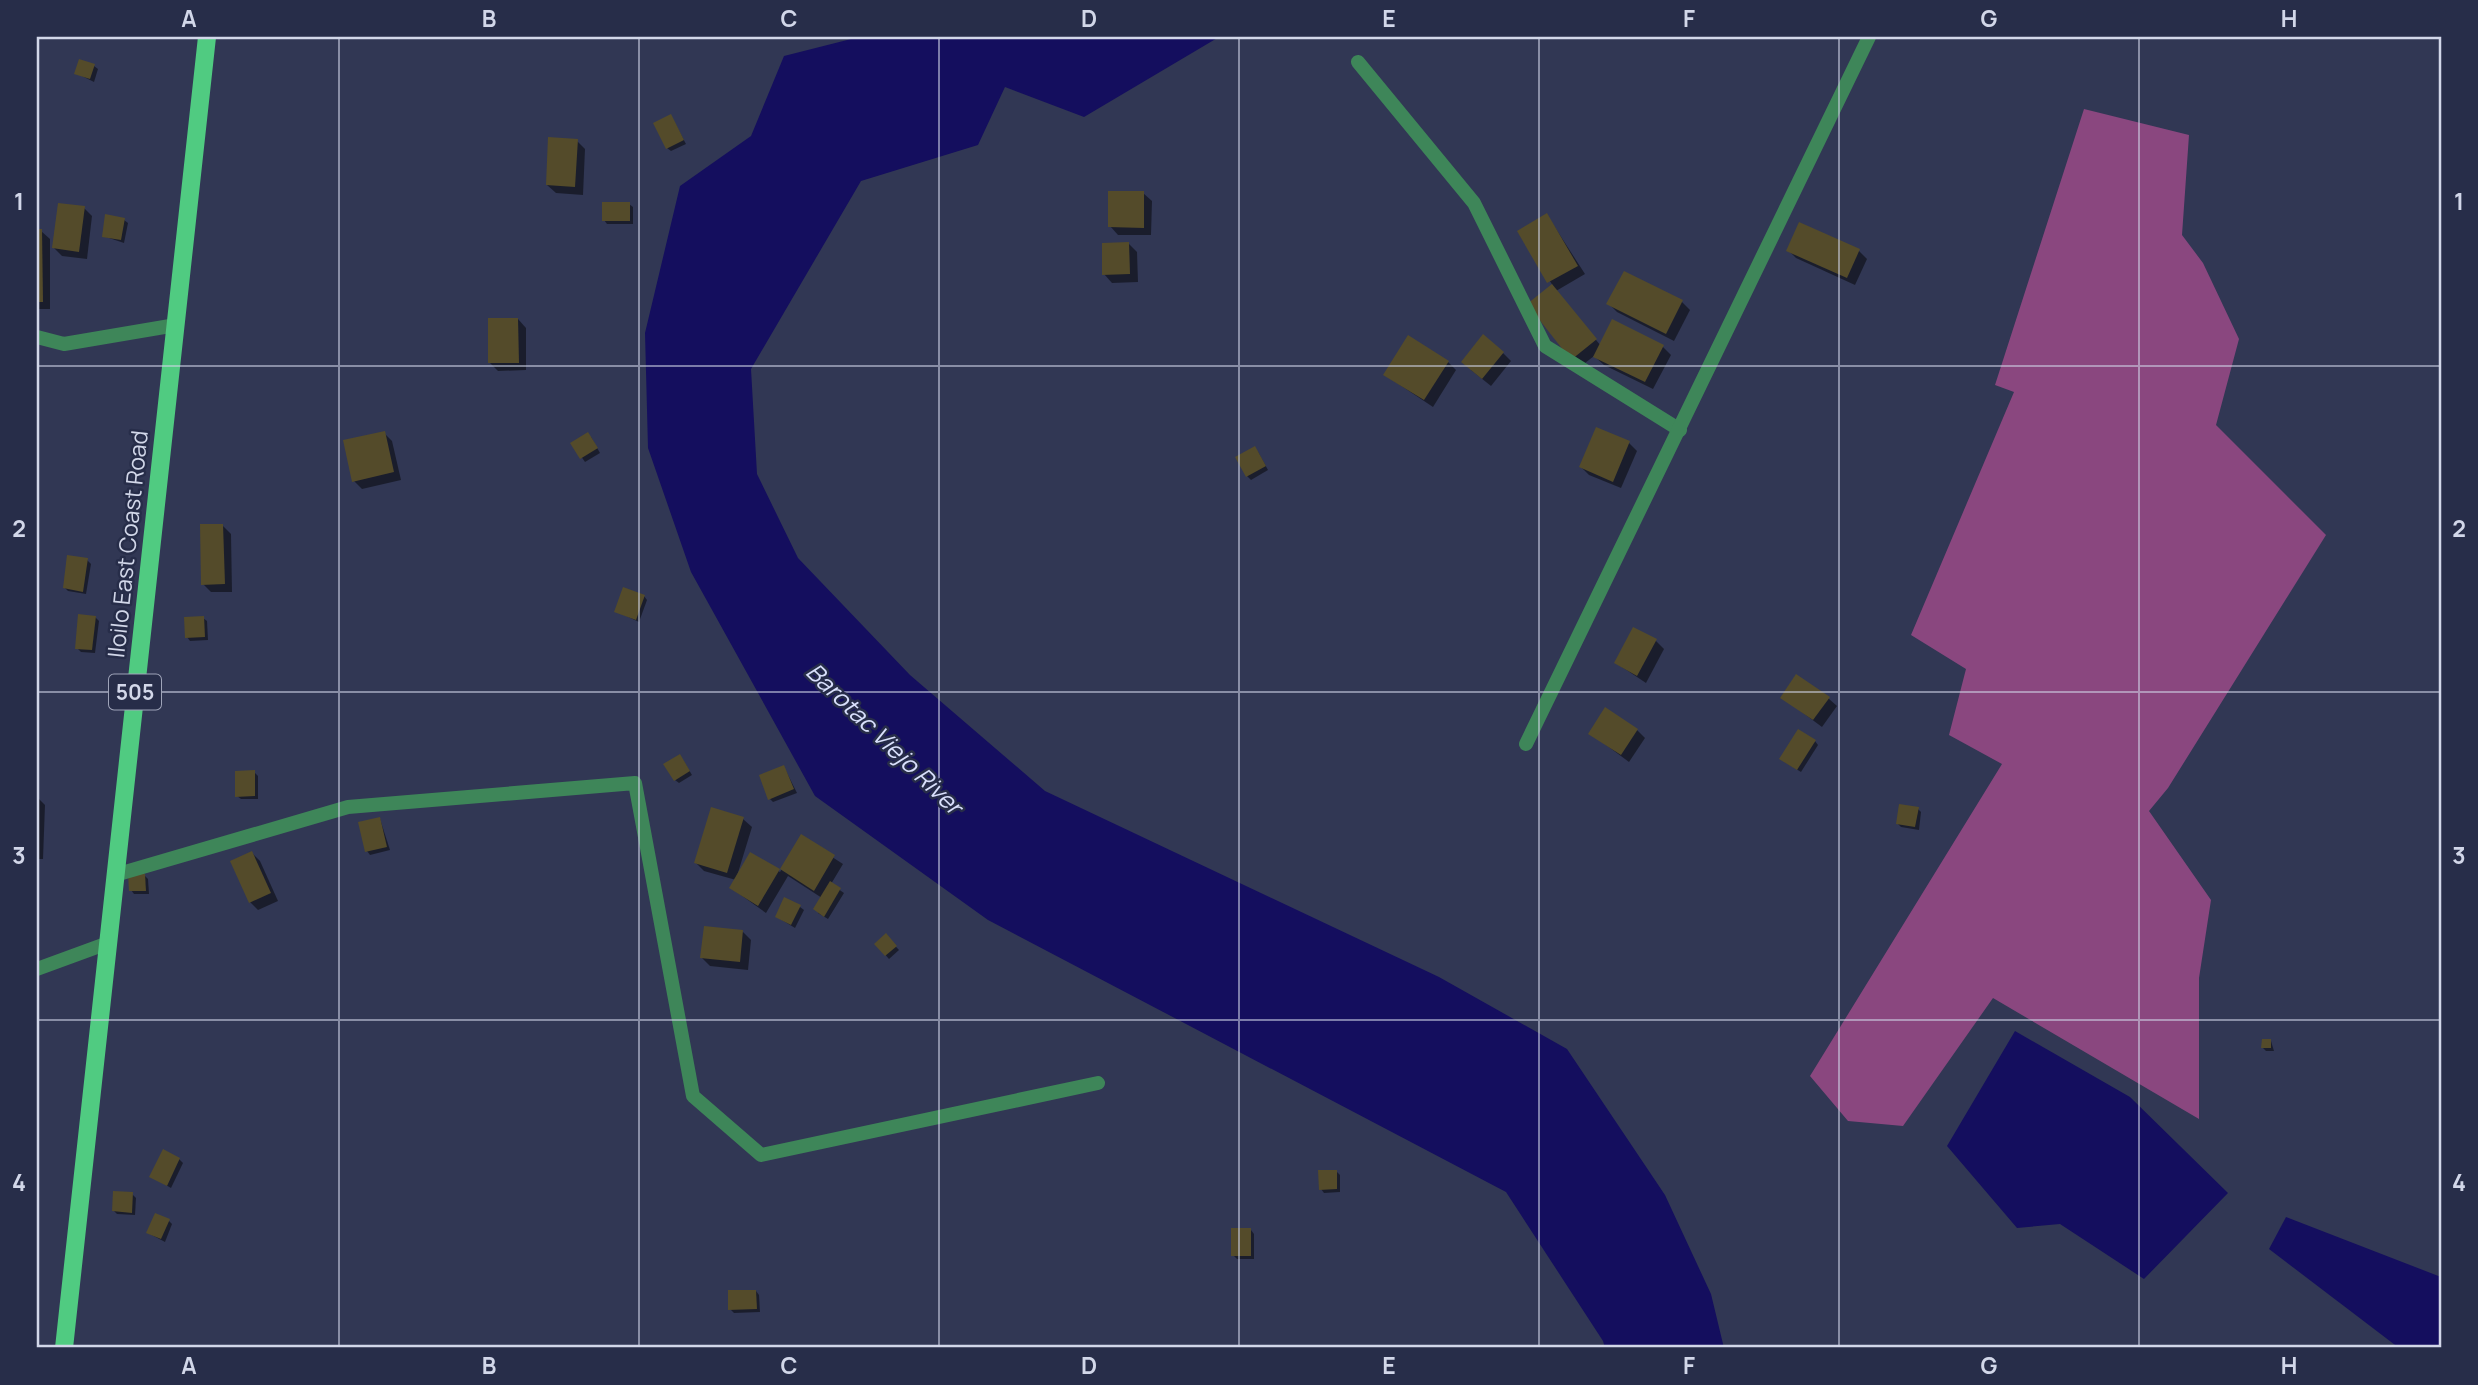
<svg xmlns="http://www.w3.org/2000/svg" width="2478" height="1385" font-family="Manrope,sans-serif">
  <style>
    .green { fill: #8a477f }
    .water { fill: #140e5e }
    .shadow { fill: #0007 }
    .building { fill: #544b2a }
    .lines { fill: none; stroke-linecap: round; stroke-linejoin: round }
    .minor { stroke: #3e8659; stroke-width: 14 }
    .primary { stroke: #50cb81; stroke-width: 18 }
    .grid { fill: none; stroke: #d2d7e9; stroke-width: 2; stroke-opacity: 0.55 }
    .labels { text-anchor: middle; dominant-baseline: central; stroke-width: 5; stroke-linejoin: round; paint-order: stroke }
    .shield { fill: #272d49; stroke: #9fa4b9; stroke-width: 2 }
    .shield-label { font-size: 21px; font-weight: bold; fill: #d2d7e9 }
    .street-label { font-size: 23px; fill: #d2d7e9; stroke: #272d49 }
    .water-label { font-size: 24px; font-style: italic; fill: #d9e0fc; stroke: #272d49 }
    .neatline { fill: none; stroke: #d2d7e9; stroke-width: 2.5 }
    .grid-label { font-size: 23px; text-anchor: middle; font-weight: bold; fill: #d2d7e9 }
  </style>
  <rect width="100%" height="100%" fill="#313754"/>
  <path class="green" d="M2084,109l105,26 -7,100 21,28 36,76 -23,86 110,110 -158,253 -19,23 62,89 -12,78v141l-206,-121 -90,128 -55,-5 -38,-45 192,-312 -53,-29 17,-66 -55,-34 103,-243 -19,-7z"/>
  <g class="water">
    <path d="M859,37h360l-135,80 -79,-30 -27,58 -117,36 -110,188 6,105 41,84 112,117 135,116 394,186 128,72 98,146 46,99 13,54h-119l-2,-7 -97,-149 -518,-272 -173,-124 -124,-224 -43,-124 -3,-115 35,-147 71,-50 33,-80z"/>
    <path d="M2015,1031l115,66 98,96 -84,86 -84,-55 -43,4 -70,-82z"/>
    <path d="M2286,1217l155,60v71h-42l-130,-99z"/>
  </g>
  <g class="shadow">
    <path d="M94,66l4,3 -4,13 -18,-9z"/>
    <path d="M671,116l15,28 -15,7 -4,-3z"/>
    <path d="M577,141l8,8 -2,46 -27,-2 -9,-8z"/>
    <path d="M1143,193l9,8 -1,34h-33l-8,-9z"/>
    <path d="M629,204l4,3v17h-26l-3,-4z"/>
    <path d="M84,208l8,8 -5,43 -25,-3 -8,-8z"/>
    <path d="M1547,215l38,59 -29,17 45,55 62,1 8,8 -18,34 -49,-24 -10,-9 -14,11 -8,-8 -19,-73 -34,-54z"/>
    <path d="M124,220l4,3 -4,20 -21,-7z"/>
    <path d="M37,231h4l9,8v70h-13z"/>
    <path d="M1129,244l8,8 1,30 -26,1 -8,-9z"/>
    <path d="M1788,250l71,1 8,8 -12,26 -59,-27z"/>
    <path d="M1625,273l57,29 8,8 -16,31 -57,-29 -8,-8z"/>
    <path d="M518,319l8,9v42l-28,1 -8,-8z"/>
    <path d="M1503,353l8,8 -20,25 -20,-16z"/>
    <path d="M1448,362l8,8 -23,37 -48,-32z"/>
    <path d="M384,433l8,8 9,39 -39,9 -8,-8z"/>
    <path d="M591,437l9,16 -15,9 -13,-19z"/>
    <path d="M1629,443l8,8 -16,37 -32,-13 -8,-8z"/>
    <path d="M1258,452l10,18 -17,10 -4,-4z"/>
    <path d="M223,526l8,8 1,58h-21l-8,-8z"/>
    <path d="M87,560l4,4 -5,30 -18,-3 -3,-3z"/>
    <path d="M644,596l3,4 -8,22 -23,-11z"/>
    <path d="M95,617l4,4 -4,32 -14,-1 -4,-4z"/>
    <path d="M203,618l4,3 1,19 -18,1 -3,-4z"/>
    <path d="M1655,640l9,9 -18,34 -30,-20z"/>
    <path d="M1783,698h45l9,8 -15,21z"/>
    <path d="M1637,730l8,8 -16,24 -39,-29z"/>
    <path d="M1815,741l3,4 -17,27 -16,-10z"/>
    <path d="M683,760l9,15 -13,8 -4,-3z"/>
    <path d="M784,767l13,26 -24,9 -3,-3z"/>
    <path d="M254,772l4,4v23h-17l-4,-3z"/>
    <path d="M37,797l8,8 -2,54h-6z"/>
    <path d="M1918,809l3,3 -2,18 -18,-3 -3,-3z"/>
    <path d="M380,819l10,31 -20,5 -3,-4z"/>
    <path d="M743,819l9,8 -15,49 14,-21 29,17 21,-35 42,27 -12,20 13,9 -16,26 -10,-6 4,-15 -34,-22 -22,37 -35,-25 5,-8 -32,-9 -8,-8z"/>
    <path d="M252,853l8,8 18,40 -20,9 -8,-8z"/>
    <path d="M145,876l3,3 1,15h-15l-3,-4z"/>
    <path d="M800,907l4,3 -9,18 -18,-11z"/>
    <path d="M743,932l8,8 -3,30 -38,-4 -8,-8z"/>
    <path d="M886,936l13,14 -10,9 -13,-15z"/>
    <path d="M2271,1041l3,10h-8l-3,-3z"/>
    <path d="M179,1159l4,4 -12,25 -19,-11z"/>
    <path d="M1336,1171l4,4v17l-16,1 -3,-4z"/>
    <path d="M132,1194l4,4 -1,17 -18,-1 -3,-3z"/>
    <path d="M169,1221l3,3 -7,18 -17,-9z"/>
    <path d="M1251,1230l3,4v25h-17l-4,-4z"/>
    <path d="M756,1291l3,4 1,17 -26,1 -4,-4z"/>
  </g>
  <g class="building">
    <path d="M79,59l16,5 -5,15 -16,-5z"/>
    <path d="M671,114l13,26 -18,9 -13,-26z"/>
    <path d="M548,137l30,2 -3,48 -29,-2z"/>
    <path d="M1108,191h36v37l-36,-1z"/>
    <rect x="602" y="202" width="28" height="19"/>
    <path d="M58,203l27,3 -6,46 -27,-4z"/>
    <path d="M1547,213l31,53 -31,17 -30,-52z"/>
    <path d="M105,214l20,4 -4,22 -19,-3z"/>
    <path d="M1799,222l61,27 -13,29 -61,-27z"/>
    <path d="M37,229h5l1,73h-6z"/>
    <path d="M1129,242l1,32 -28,1v-32z"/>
    <path d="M1624,271l59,29 -17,34 -60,-30z"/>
    <path d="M1552,284l45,55 -26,21 -44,-56z"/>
    <path d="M488,318h30l1,45h-31z"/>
    <path d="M1612,319l52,26 -19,37 -52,-25z"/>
    <path d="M1483,334l21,18 -22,27 -21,-17z"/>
    <path d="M1408,335l41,26 -25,39 -41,-25z"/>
    <path d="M1596,427l34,14 -17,41 -34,-15z"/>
    <path d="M385,431l9,41 -42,10 -9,-42z"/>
    <path d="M588,432l10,16 -18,11 -10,-16z"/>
    <path d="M1255,446l11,20 -20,11 -11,-20z"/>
    <path d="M200,524h23l2,60 -24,1z"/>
    <path d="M67,555l21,3 -5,34 -20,-4z"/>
    <path d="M623,587l22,8 -9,25 -22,-8z"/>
    <path d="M78,614l18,2 -4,34 -17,-1z"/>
    <path d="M204,616l1,21 -20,1 -1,-21z"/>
    <path d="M1633,627l24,12 -20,37 -23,-13z"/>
    <path d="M1796,674l34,23 -17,23 -33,-22z"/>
    <path d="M1605,707l33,22 -17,26 -33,-21z"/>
    <path d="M1798,729l18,11 -19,30 -18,-11z"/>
    <path d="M680,754l10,17 -16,10 -11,-17z"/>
    <path d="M784,765l10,24 -26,11 -9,-25z"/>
    <path d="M255,770v26l-20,1v-26z"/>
    <path d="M1899,804l20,3 -4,20 -19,-3z"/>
    <path d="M711,807l33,10 -17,56 -33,-10z"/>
    <path d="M380,817l7,30 -22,5 -7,-30z"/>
    <path d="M801,834l34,21 -21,36 -34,-22z"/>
    <path d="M252,851l19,42 -22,10 -19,-42z"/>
    <path d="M750,852l30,17 -22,37 -29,-18z"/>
    <path d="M128,874h17l1,17h-17z"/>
    <path d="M830,881l11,7 -17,29 -11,-8z"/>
    <path d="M784,897l17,8 -10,20 -16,-8z"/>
    <path d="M704,926l39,4 -3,32 -40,-4z"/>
    <path d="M886,933l11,13 -12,10 -11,-12z"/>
    <path d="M2262,1039h9v9h-10z"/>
    <path d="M163,1149l17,9 -13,28 -18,-9z"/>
    <path d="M1318,1170h19v19l-18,1z"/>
    <path d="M113,1191l20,1 -1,21 -20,-2z"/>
    <path d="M155,1213l15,6 -9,20 -15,-6z"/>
    <rect x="1231" y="1228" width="20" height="28"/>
    <path d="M728,1290h28l1,19 -29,1z"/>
  </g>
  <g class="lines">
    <g class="minor">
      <path d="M1358,62l116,141 71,143 135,84"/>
      <path d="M37,337l27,7 112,-19"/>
      <path d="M1526,744l343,-707"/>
      <path d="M115,875l233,-68 287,-24 58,313 68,59 337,-72"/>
      <path d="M37,969l71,-26"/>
    </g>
    <path class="primary" d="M64,1348l143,-1311"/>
  </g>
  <path class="grid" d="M339,37v1311M639,37v1311M939,37v1311M1239,37v1311M1539,37v1311M1839,37v1311M2139,37v1311M37,366h2404M37,692h2404M37,1020h2404"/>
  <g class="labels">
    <rect class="shield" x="109" y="674.5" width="52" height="35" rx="5"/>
    <g class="shield-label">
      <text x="135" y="692">505</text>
    </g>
    <g class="street-label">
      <text transform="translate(127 544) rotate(-84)">Iloilo East Coast Road</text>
    </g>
    <g class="water-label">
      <text transform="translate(885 738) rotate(44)">Barotac Viejo River</text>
    </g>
  </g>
  <rect width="2478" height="1385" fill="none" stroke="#272d49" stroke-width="77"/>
  <rect x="38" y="38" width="2402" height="1308" class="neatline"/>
  <g class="grid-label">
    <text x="189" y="27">A</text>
    <text x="489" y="27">B</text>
    <text x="789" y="27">C</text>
    <text x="1089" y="27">D</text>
    <text x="1389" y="27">E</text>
    <text x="1689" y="27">F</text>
    <text x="1989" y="27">G</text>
    <text x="2289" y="27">H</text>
    <text x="19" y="210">1</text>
    <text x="2459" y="210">1</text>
    <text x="19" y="537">2</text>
    <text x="2459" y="537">2</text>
    <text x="19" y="864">3</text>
    <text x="2459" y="864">3</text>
    <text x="19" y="1191">4</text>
    <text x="2459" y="1191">4</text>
    <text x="189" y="1374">A</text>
    <text x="489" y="1374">B</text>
    <text x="789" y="1374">C</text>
    <text x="1089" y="1374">D</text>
    <text x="1389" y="1374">E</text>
    <text x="1689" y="1374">F</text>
    <text x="1989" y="1374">G</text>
    <text x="2289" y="1374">H</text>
  </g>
</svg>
